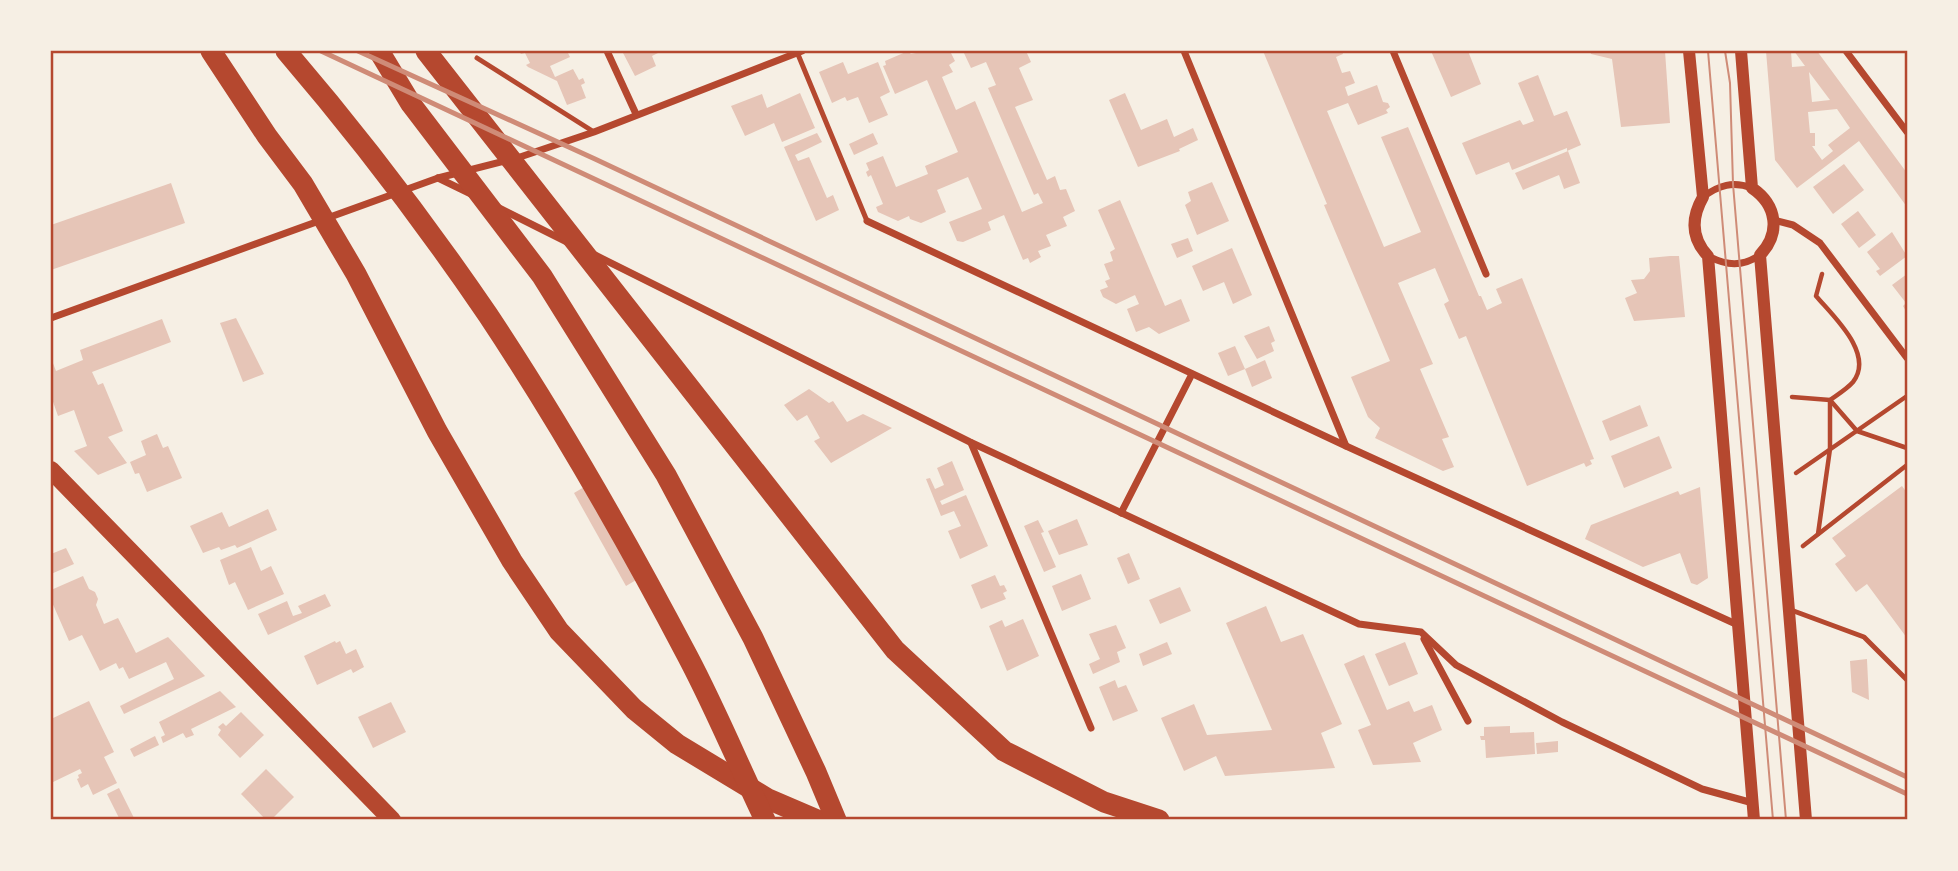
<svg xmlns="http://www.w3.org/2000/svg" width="1958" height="871" font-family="'Varela Round',sans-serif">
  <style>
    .building { fill: #e6c5b7; fill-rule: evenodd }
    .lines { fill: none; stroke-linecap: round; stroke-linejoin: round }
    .path { stroke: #b5482f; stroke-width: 4.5 }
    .service { stroke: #b5482f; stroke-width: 5 }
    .minor { stroke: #b5482f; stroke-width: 7 }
    .tertiary { stroke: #b5482f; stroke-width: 12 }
    .primary { stroke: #b5482f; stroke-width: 18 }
    .motorway { stroke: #b5482f; stroke-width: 21 }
    .tram { stroke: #cf8b77; stroke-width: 2 }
    .rail { stroke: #cf8b77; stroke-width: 5 }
    .neatline { fill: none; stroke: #b5482f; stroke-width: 2.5 }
  </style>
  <rect width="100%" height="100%" fill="#f6efe4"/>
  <g class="building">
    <path d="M519,51h48l3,6 -20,9 5,11 18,-8 6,11 4,-2 2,5 -4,2 5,13 -19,7 -10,-24 -29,-14 -2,-2 4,-2 -5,-10 -4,1z"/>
    <path d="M622,51h40l-10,5 4,10 -21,10z"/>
    <path d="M908,51l3,3 5,-1 -1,-2h35l5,10 -6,4 4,7 -11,5 14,33 19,-9 47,111 21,-9 -5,-10 -4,2 -46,-107 8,-3 -10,-23 -15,6 -8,-17h63l5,11 -12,6 14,32 -18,7 32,73 8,-4 5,14 6,-1 9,22 -12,6 4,9 -21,9 5,11 -13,5 3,6 -11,6 -2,-5 -5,2 -19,-45 -16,7 3,8 -28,12 -6,-1 -8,-19 33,-13 -14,-32 -31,13 9,22 -25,11 -11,-4 -1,-3 -11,5 -20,-9 -2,-5 7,-3 -12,-29 -3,2 -2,-5 3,-2 -3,-7 17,-7 13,31 32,-13 -3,-8 33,-14 -31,-72 -32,14 -12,-28 3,-1 -1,-4z"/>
    <path d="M1263,51h79l1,3 -7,3 6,16 8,-2 5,12 -10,4 3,9 29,-11 6,17 5,1 2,4 -4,3 2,3 -30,12 -10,-22 -21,8 57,136 37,-15 -40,-95 27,-10 71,169h2l6,14 15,-7 -6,-14 26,-11 72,181 -4,1 2,4 -6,3 -2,-4 -57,23 -61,-150 -7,3 -15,-35 5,-3 -14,-33 -37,15 35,81 -13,5 29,68 -7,2 12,28 -11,4 -68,-33 5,-10 -12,-11 -17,-40 39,-16 -66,-156 3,-1z"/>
    <path d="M1431,51h37l13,33 -30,13z"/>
    <path d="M1590,51h75l5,72 -49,4 -9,-68 -21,-5z"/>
    <path d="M1766,51h25l1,16 13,-1 -11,-15h23l90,122v34l-48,-66 -62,47 -22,-28zM1809,72l21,28 -18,2zM1837,109l13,19 -22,17 5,6 -11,9 -10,-14h3v-13h-5l-2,-21z"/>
    <path d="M843,62l5,12 30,-12 12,30 -10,5 8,18 -19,8 -11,-26 -11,4 -2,-4 -13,6 -13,-31z"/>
    <path d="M1538,75l16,41 13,-5 14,34 -14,6v-3l-55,22 -3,-8 -33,13 -14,-32 58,-23 3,5 11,-4 -16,-38z"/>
    <path d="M800,93l15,35 -33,14 -8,-19 -29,13 -14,-30 31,-12 5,14z"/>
    <path d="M1125,93l16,37 26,-11 7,18 19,-9 5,12 -19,9 1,2 -42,16 -29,-67z"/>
    <path d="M817,133l5,9 -27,13 3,6 11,-4 18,41 6,-3 6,15 -23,11 -32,-74z"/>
    <path d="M873,133l5,11 -24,11 -5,-11z"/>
    <path d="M1568,151l12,32 -16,6 -5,-14 -36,15 -8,-17z"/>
    <path d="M1844,164l20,26 -31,24 -20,-27z"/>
    <path d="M1212,182l17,39 -32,14 -12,-30 6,-4 -3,-9z"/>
    <path d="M171,183l14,40 -134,47v-45z"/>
    <path d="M1120,200l45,106 16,-7 9,22 -31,13 -10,-7 -13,5 -9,-23 12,-5 -4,-9 -19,9 -13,-7 -3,-7 8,-3 -3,-6 5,-2 -6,-15 9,-3 -3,-9 5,-3 -17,-39z"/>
    <path d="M1858,211l18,24 -17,13 -18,-24z"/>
    <path d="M1892,232l15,24 -27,20 -4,-5 4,-2 -13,-17z"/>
    <path d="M1188,238l5,13 -16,7 -6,-14z"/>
    <path d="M1232,248l20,47 -19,9 -9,-22 -21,9 -11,-25z"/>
    <path d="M1670,256h9l6,61 -51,4 -9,-23 12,-5 -6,-13 13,-1 6,-8 -1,-13z"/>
    <path d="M1907,274v39l-4,-7 3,-3 -14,-18z"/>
    <path d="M236,318l28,56 -21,8 -23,-59z"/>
    <path d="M162,319l9,23 -79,30 6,13 5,-2 20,48 -15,6 19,26 -29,12 -24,-24 13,-5 -13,-36 -16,6 -7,-20v-38l5,13 27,-11 -3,-10z"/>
    <path d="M1269,326l6,15 -4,2 3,8 -17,8 -13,-23z"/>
    <path d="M1235,346l10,23 -17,7 -10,-23z"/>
    <path d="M1265,360l7,18 -20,9 -7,-18z"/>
    <path d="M809,389l20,14 4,-2 14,21 16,-8 29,14 -61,35 -17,-22 6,-3 -13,-23 -10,6 -13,-16z"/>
    <path d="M1640,405l8,21 -38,15 -8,-20z"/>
    <path d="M157,434l6,14 5,-2 14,32 -35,14 -8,-19 -4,1 -5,-12 16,-7 -5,-14z"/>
    <path d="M1659,436l13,32 -48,20 -13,-32z"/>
    <path d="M952,461l12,29 -24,11 2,4 24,-10 22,51 -28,13 -12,-28 13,-5 -7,-15 -13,5 -15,-37 4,-1 5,11 9,-4 -7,-17z"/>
    <path d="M596,480l52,93 -22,13 -52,-93z"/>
    <path d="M1902,486l5,7v145l-40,-54 -11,8 -21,-28 11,-8 -14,-18z"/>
    <path d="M1700,487l8,91 -11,7 -6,-2 -11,-30 -37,14 -58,-28 6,-14 87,-34 2,4z"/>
    <path d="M268,509l9,21 -40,18 -2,-3 -14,5 -2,-3 -16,6 -13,-27 32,-14 7,15z"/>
    <path d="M1077,519l11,26 -29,10 -11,-24z"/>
    <path d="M1038,520l6,12 -3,1 15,34 -12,5 -20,-46z"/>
    <path d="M251,547l10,24 10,-5 13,28 -36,16 -13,-28 -6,3 -9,-25z"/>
    <path d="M66,548l8,16 -23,10v-20z"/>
    <path d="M1129,553l11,26 -12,5 -11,-26z"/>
    <path d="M1081,574l10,25 -29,12 -10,-25z"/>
    <path d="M995,575l5,11 4,-1 3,6 -4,2 3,6 -25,10 -10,-24z"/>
    <path d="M83,576l6,13 6,3 3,7 -2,6 8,19 14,-6 18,35 32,-16 37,39 -81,38 -4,-8 54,-27 -8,-17 -37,17 -6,-12 -4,2 -3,-6 -16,8 -18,-36 -13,6 -18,-41v-10z"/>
    <path d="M1180,587l11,24 -31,13 -11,-24z"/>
    <path d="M325,594l6,12 -63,29 -10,-21 29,-13 6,15 9,-3 -4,-7z"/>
    <path d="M1266,606l15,36 22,-8 39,90 -21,9 14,35 -110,8 -9,-20 -32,15 -23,-53 33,-14 13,31 65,-5 -46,-107z"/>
    <path d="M1023,619l16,37 -32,15 -18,-45 13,-6 3,7z"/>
    <path d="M1116,625l10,23 -9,4 3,10 -27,12 -4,-10 11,-5 -11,-25z"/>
    <path d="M335,641l1,2 4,-2 6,13 10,-5 8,18 -11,6 -2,-4 -34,16 -13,-29z"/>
    <path d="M1167,642l5,12 -29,12 -4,-12z"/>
    <path d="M1405,642l13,32 -29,12 -14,-32z"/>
    <path d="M1364,655l23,55 22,-9 5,11 18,-7 10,25 -29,13 8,19 -48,3 -15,-35 13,-5 -27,-61z"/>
    <path d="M1867,659v1l2,40 -17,-8 -2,-31z"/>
    <path d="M1115,680l3,8 8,-3 12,26 -25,10 -14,-34z"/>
    <path d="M220,691l16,16 -45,22 3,6 -8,3 -3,-5 -20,10 -2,-6 4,-2 -6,-13z"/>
    <path d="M89,701l25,51 -10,5 13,26 -24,12 -5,-11 -7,4 -4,-9 2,-1 -1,-3 4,-2 -2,-4 -29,14v-64z"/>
    <path d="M391,702l15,30 -33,16 -15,-31z"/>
    <path d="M241,712l23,23 -24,23 -22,-23 3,-5 -3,-3 5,-4 3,3z"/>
    <path d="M1510,726v7l24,-1 1,22 -49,4 -1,-18h-4l-1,-4h4v-9z"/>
    <path d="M155,736l4,9 -25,12 -4,-8z"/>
    <path d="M1558,741v11l-21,2 -1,-11z"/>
    <path d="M266,769l28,28 -23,23h-5l-25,-26z"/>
    <path d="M119,788l16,32h-15l-13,-26z"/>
  </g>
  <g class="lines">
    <g class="path">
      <path d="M1792,397l38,3 27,31 50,17"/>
      <path d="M1796,473l111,-77"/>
      <path d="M1818,534l12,-85v-49c7,-5 17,-11 23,-18 22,-28 -20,-66 -37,-86l6,-22"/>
      <path d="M1803,546l104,-81"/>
    </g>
    <g class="service">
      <path d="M797,52l70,169"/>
      <path d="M477,58l117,74"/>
      <path d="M1791,610l73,27 43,43"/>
    </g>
    <g class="minor">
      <path d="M607,51l29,63"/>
      <path d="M1184,51l162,395"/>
      <path d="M1393,51l93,223"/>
      <path d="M1846,51l61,81"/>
      <path d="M438,178l33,16"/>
      <path d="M1703,197c16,-12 30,-16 49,-9"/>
      <path d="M497,207l68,34"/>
      <path d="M1774,220l19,5 27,18 87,115"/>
      <path d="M867,221l479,225 392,179"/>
      <path d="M595,255l375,187 389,182 62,8 35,33 106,57 140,67 51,14"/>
      <path d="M1708,256c19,10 34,11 52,-1"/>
      <path d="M51,318l387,-140 82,-21 74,-25 208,-81"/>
      <path d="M971,443l120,285"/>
      <path d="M1121,513l71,-139"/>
      <path d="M1424,639l44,82"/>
    </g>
    <g class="tertiary">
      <path d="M1689,51l14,146c-12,21 -12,41 5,59l46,564"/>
      <path d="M1741,51l11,137c25,17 29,45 8,67l46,565"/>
    </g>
    <path class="primary" d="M51,470l341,350"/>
    <g class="motorway">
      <path d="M211,51l56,85 36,48 53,90 81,157 75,130 47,70 75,78 43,35 91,55 49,21"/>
      <path d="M286,51c72,84 140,173 202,264 73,110 139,226 200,342 28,53 51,109 77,163"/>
      <path d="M379,51l32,53 131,172 124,199 87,163 63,134 20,48"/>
      <path d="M426,51l469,599 109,101 100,51 55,18"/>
    </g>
    <g class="tram">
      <path d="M1708,51l65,769"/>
      <path d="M1725,51l5,32 3,101 53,636"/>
    </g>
    <g class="rail">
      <path d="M321,51l1586,743"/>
      <path d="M358,51l237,108 1312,618"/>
    </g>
  </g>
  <rect width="1958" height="871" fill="none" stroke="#f6efe4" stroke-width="105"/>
  <rect x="52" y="52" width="1854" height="766" class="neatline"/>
</svg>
